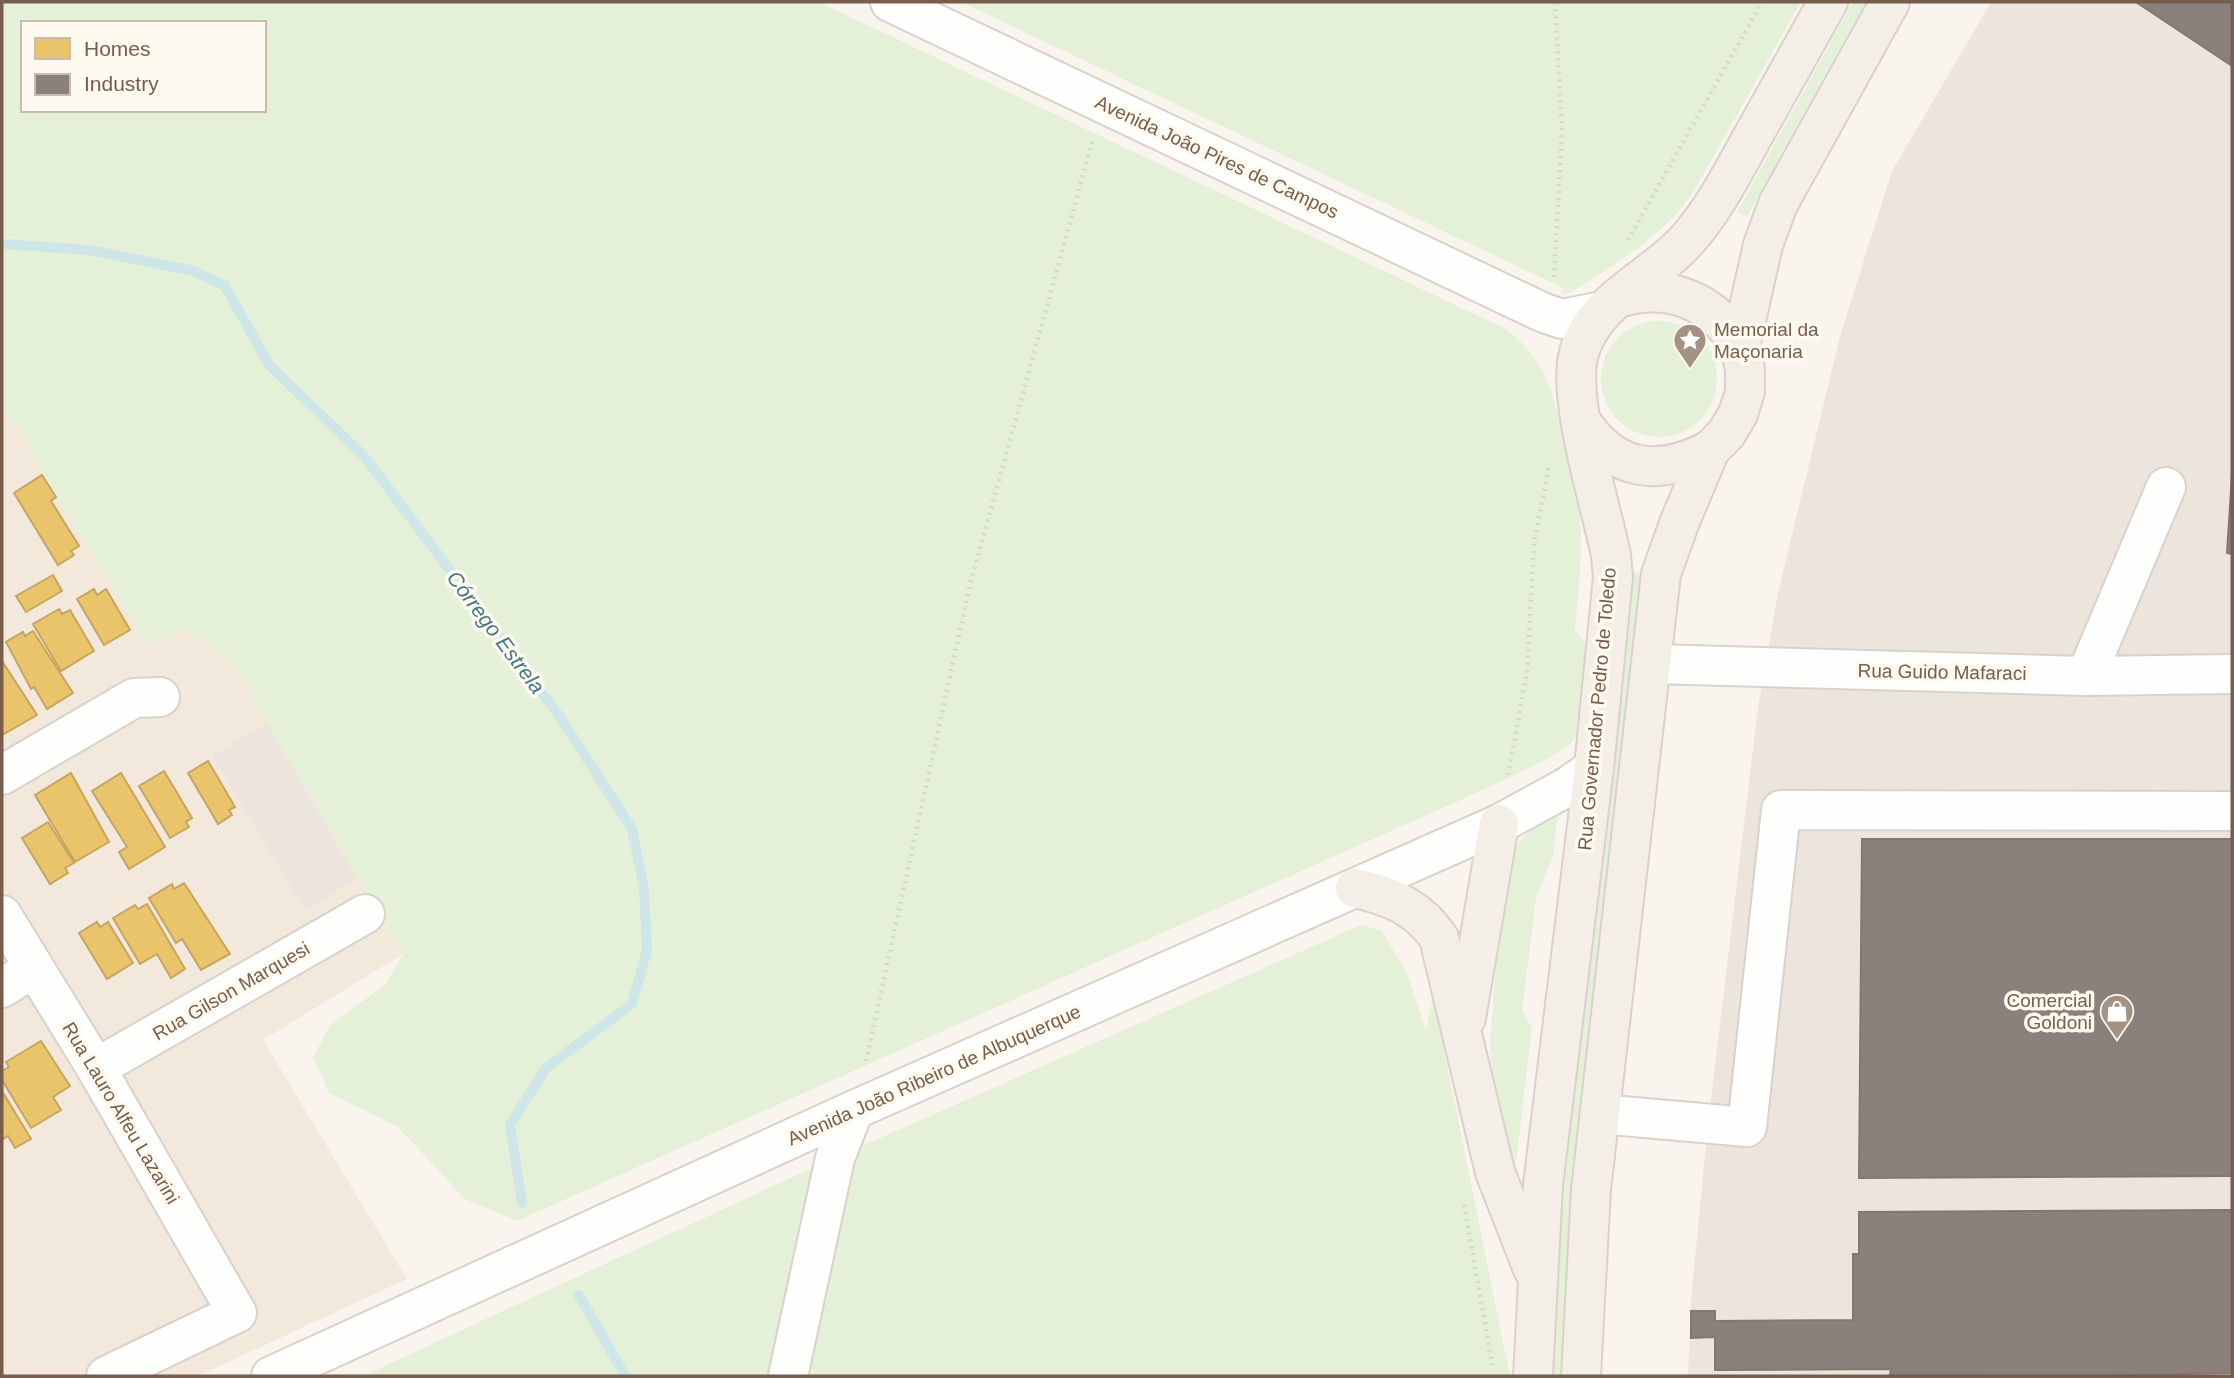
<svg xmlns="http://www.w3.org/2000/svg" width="2234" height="1378" font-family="Helvetica,sans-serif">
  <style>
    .residential { fill: #f2e8dc }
    .industrial { fill: #ece5de }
    .green { fill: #e5f0d9; fill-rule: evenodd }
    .homes { fill: #e9c46a; stroke: #c7a561; stroke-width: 2 }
    .industry { fill: #8a817c; stroke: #85766e; stroke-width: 2 }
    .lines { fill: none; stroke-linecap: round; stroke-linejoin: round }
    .stream { stroke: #cfe6e9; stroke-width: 10 }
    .minor-casing { stroke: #d8d2cc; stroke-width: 42 }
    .major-casing { stroke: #dad1cb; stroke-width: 42 }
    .path { stroke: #dbd4ce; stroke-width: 4.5; stroke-dasharray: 2 5; stroke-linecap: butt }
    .minor { stroke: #fefefc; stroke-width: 38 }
    .major { stroke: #f3eee6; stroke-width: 38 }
    .labels { text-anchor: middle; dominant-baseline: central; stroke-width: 7; stroke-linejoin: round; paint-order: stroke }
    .street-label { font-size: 19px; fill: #785d4c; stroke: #fffaf0 }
    .poi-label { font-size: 19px; fill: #785d4c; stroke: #fffaf0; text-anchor: start }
    .water-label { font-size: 21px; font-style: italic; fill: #427884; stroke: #fffaf0 }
  </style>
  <rect width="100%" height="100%" fill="#f9f5ee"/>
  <path class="residential" d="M2,411l13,9 11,14 14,34 110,179 33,-19 47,30 173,296 -140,86 144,239 -209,97h-196z"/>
  <g class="industrial">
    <path d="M1991,2h241v1374h-544l3,-76 17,-176 50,-417 20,-114 62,-257 52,-165z"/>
    <path d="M267,723l90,156 -52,31 -93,-154z"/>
  </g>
  <g class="green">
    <path d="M2,2h817l687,327c40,31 45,59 57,106 6,28 14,55 17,84 3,37 -2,75 -5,112l15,17c-2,21 -3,75 -15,91 -14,18 -85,47 -110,59l-948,423 -52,-22 -67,-72 -69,-34 -16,-36 18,-33 54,-39 18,-31 -173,-296 -47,-29 -33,18c-36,-58 -72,-116 -107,-175 -15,-23 -17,-46 -41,-61zM23,23h241v87h-241z"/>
    <path d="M961,2h840l-106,187c-30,47 -78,73 -123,103l-12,4 3,-8z"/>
    <path d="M1853,2h13l-119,215 -10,-5z"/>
    <circle cx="1659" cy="379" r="58"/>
    <path d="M1632,571l11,2 -70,615 -11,188h-11l10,-189z"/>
    <path d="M1558,813l-5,44 -17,41 -14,112 10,18 -17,143 -24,-106 -1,-28 15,-170c14,-30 24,-39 53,-54z"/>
    <path d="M1361,925l20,5 26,43 19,57 7,-34 77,380h-1147l438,-203z"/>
  </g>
  <g class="homes">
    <path d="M42,475l14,22 -5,4 28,45 -8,5 3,4 -16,10 -44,-72z"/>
    <path d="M53,575l9,16 -36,21 -10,-16z"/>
    <path d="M94,589l3,6 9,-6 24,41 -26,15 -27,-46z"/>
    <path d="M59,609l3,5 8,-4 24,41 -33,20 -28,-47z"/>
    <path d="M33,631l40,62 -26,16 -13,-22 -3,2 -25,-47 17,-10 2,4z"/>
    <path d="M2,661l35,54 -35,20z"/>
    <path d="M208,761l27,46 -6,3 3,5 -14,9 -30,-51z"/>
    <path d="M164,771l28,47 -6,4 3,5 -19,11 -31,-52z"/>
    <path d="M71,773l38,69 -34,20 -40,-67z"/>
    <path d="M121,773l44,74 -36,22 -10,-17 8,-5 -35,-56z"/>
    <path d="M48,822l26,41 -9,5 3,5 -18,11 -28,-46z"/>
    <path d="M184,883l46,71 -29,16 -19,-31 -6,4 -27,-45 23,-14 2,5z"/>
    <path d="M147,904l38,65 -14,9 -14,-24 -17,10 -27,-46 22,-13 3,4z"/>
    <path d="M97,922l3,5 8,-5 25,41 -26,16 -28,-46z"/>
    <path d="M41,1041l29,45 -17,11 8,13 -30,18 -29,-48v-9l7,-4 -3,-5z"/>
    <path d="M2,1091l29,48 -16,9 -7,-12 -6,4z"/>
  </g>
  <g class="industry">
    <path d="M2136,2h96v64z"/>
    <path d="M2232,474v80l-5,-1z"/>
    <path d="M1862,839h370v337l-373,2z"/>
    <path d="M2232,1210v163l-144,3 -198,-1 1,-6 -176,1v-33l-24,1v-27h24v10l138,-1v-66h6v-42z"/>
  </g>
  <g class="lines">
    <g class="stream">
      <path d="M2,244l87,6 105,21 31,15 44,79 95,91 196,261 72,112 12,59 3,62 -15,54 -86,64 -36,57 12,78"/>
      <path d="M579,1295l46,81"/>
    </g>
    <defs>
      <g id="minor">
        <path d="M890,2l654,311 18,6 40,-8"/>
        <path d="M1652,664l434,12 146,-2"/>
        <path d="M2086,676l80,-189"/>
        <path d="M2,775l132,-77 26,-1"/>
        <path d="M2,915l94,153 141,245 -131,63"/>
        <path d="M2,988l32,-20"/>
        <path d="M96,1068l269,-154"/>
        <path d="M1600,1114l147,13 34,-317 451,1"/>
        <path d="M271,1376l583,-266 645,-286 68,-37 27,-19"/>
        <path d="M788,1376l47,-218 19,-48"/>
      </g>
      <g id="major">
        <path d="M1621,297c50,-14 94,5 119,50"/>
        <path d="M1581,421c33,51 77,56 129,29"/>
        <path d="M1355,888c35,8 63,19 84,50l56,234 38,97"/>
        <path d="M1466,1018l33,-194"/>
        <path d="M1533,1376l10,-191 51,-417 19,-191 -2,-22c-10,-48 -43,-154 -33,-198 12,-56 75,-78 110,-118 27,-31 45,-67 65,-103 25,-45 50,-89 75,-134"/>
        <path d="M1581,1376l10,-186 70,-616 19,-53 30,-71 16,-16 12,-20 7,-22v-23l-5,-22 23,-102 15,-41 112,-202"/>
      </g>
    </defs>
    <use href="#minor" class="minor-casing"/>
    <use href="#major" class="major-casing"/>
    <g class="path">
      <path d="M1628,240l134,-238"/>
      <path d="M1554,277l8,-146 -7,-129"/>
      <path d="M1508,775l19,-104 7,-128 15,-78"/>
      <path d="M866,1061l104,-476 123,-446"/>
      <path d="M1464,1205l29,163"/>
    </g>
    <use href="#minor" class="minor"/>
    <use href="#major" class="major"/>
  </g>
  <defs>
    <symbol id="sight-pin" viewBox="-11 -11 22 30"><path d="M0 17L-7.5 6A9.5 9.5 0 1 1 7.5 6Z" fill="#a59285" stroke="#fffaf0"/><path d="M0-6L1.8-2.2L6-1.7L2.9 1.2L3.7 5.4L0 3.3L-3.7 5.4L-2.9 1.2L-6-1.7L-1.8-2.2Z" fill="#fff"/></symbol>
    <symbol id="shop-pin" viewBox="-11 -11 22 30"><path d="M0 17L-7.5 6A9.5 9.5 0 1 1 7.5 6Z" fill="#a59285" stroke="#fffaf0"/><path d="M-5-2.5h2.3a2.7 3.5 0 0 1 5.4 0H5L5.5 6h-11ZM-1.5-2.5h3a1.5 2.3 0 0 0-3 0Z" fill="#fff"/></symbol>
  </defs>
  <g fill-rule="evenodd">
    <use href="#sight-pin" x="1671" y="321" width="38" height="52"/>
    <use href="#shop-pin" x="2098" y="992" width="38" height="52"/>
  </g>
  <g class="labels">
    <g class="street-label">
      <text transform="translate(1217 157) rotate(25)">Avenida João Pires de Campos</text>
      <text transform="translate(1942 672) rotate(1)">Rua Guido Mafaraci</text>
      <text transform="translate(1597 709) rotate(-85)">Rua Governador Pedro de Toledo</text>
      <text transform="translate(231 991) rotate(-30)">Rua Gilson Marquesi</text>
      <text transform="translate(934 1075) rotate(-24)">Avenida João Ribeiro de Albuquerque</text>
      <text transform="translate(121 1113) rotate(59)">Rua Lauro Alfeu Lazarini</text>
    </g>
    <g class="poi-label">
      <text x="1714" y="329">Memorial da<tspan x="1714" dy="22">Maçonaria</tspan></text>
      <text x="2092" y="1000" text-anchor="end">Comercial<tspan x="2092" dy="22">Goldoni</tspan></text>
    </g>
    <g class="water-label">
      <text transform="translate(496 632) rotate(53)">Córrego Estrela</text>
    </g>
  </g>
  <rect width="2234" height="1378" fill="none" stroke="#785d4c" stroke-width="7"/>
  <rect x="21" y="21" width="245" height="91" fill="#fffaf0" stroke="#c9bbae" stroke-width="2"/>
  <rect x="35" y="38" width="35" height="21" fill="#e9c46a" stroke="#c9bbae" stroke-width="2"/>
  <text x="84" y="56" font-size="21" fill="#785d4c">Homes</text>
  <rect x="35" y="74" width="35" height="21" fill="#8a817c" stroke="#c9bbae" stroke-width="2"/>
  <text x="84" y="91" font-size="21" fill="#785d4c">Industry</text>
</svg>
